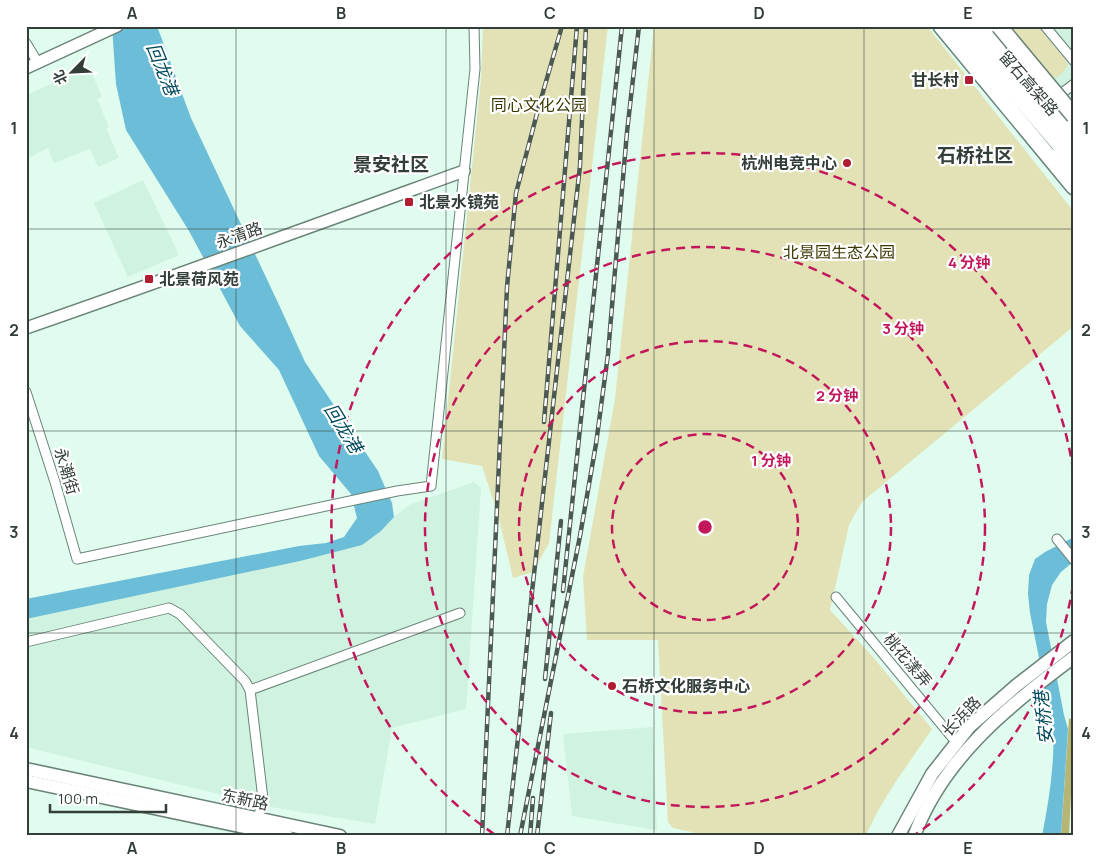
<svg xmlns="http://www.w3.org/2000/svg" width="1100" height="862" font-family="Manrope,'Noto Sans SC',sans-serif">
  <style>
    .built { fill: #cff2e1 }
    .green { fill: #e2e2b6 }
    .forest { fill: #b7b572 }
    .water { fill: #6cbdd8 }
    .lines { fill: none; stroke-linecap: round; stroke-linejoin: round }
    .minor-casing { stroke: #6a8478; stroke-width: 11 }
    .tertiary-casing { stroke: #6a8478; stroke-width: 14 }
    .secondary-casing { stroke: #6a8478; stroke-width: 15 }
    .trunk-casing { stroke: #6a8478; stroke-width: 18 }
    .minor { stroke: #fff; stroke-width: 9 }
    .tertiary { stroke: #fff; stroke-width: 11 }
    .secondary { stroke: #fff; stroke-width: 12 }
    .trunk { stroke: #fff; stroke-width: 15 }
    .rail-casing { stroke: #4c5953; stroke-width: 4.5 }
    .rail { stroke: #fff; stroke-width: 2.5; stroke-dasharray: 8; stroke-linecap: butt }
    .trunk-bridge-casing { stroke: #6a8478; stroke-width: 18; stroke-linecap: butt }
    .trunk-bridge { stroke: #fff; stroke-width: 15 }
    .grid { fill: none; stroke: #333e39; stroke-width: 1; stroke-opacity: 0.55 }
    .ring { fill: none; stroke: #c2185b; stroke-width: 2.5; stroke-dasharray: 9 6 }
    .poi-dot { fill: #b01c30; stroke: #fff; stroke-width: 2 }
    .labels { text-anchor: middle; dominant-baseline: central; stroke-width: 4.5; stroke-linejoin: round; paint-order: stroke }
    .poi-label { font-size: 16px; font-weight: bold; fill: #333e39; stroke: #fff; text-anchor: start }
    .street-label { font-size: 16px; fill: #333e39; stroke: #fff }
    .park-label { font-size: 16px; fill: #3c3902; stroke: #fff }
    .water-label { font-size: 18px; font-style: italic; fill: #004a5d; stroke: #fff }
    .quarter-label { font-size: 19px; font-weight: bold; fill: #333e39; stroke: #fff }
    .centre { fill: #c2185b; stroke: #fff; stroke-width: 2.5 }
    .ring-label { font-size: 15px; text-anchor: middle; font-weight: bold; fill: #c2185b; stroke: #fff; stroke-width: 4.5; stroke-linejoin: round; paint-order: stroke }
    .neatline { fill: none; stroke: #333e39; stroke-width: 2 }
    .grid-label { font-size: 16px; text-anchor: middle; font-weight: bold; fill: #333e39 }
  </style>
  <rect width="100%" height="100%" fill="#e0fcee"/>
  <g class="built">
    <path d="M1003,26h71v85z"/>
    <path d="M89,67l13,30 -5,2 12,28 -3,1 13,30 -21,9 -8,-18 -36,14 -6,-15 -22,11v-64z"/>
    <path d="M143,180l36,75 -51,22 -34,-74z"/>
    <path d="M474,482l7,6 -15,221 -74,19 -17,96 -104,-17 -245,-60v-128l355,-88 13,-14 15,-12z"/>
    <path d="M653,727l4,103 -85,-14 -9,-82z"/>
  </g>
  <g class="green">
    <path d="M483,26h125l-59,517 -16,29 -20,6 -15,-63 -16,-49 -40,-7 39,-380z"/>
    <path d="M654,26h273l147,186v114l-205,170 -7,6 -13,23 -19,85 43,47 59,72c-22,33 -51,70 -66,107h-156l-37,-8 -5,-6 -10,-182h-71l-4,-63 32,-178z"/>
    <path d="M1008,26h30l27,33 3,6 -4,6 -8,7 -6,-3z"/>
  </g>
  <path class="forest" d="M1069,718l5,3v11l-5,104h-8z"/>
  <g class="water">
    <path d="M112,26h45l34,92 89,189 25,55 73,109 14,32 2,14 -13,14 -19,14 -62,16 -274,58v-20l273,-53 27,-3 18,-6 13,-19 -6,-24 -32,-38 -40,-86 -39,-44 -51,-95 -63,-101 -10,-46z"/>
    <path d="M1074,537v24l-13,11 -9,13 -5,19 -1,18 18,93 4,14 -7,107h-19c7,-36 13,-72 11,-108l-23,-115 -2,-19 1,-19 6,-16 10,-7z"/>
  </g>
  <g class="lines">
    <defs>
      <g id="minor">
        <path d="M1045,26l29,35"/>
        <path d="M26,43l12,20"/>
        <path d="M1054,99l20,-15"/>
        <path d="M26,392l29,90 22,77 320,-68 34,-5 44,-417 -1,-43"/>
        <path d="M1057,539l17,21"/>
        <path d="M836,597l120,145"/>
        <path d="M26,642l143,-34 11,6 65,67 5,9 13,109 -6,24"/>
        <path d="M250,690l210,-77"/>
      </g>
      <g id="tertiary">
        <path d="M26,68l91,-42"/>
        <path d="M26,328c147,-51 292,-104 438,-157"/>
      </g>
      <g id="secondary">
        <path d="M990,26l13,16"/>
        <path d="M1059,109l15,18"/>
        <path d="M1058,154l16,20"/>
        <path d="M26,769l314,67"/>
        <path d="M26,781l261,55"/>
        <path d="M898,836l34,-62 37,-47 48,-42 57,-44"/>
        <path d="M914,836c29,-78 95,-131 160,-179"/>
      </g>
      <g id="trunk">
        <path d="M941,26l133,161"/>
        <path d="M958,26l116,136"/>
        <path d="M977,26l97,115"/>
      </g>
    </defs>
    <use href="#minor" class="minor-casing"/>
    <use href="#tertiary" class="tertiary-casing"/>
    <use href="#secondary" class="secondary-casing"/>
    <use href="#trunk" class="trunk-casing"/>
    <use href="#minor" class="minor"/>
    <use href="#tertiary" class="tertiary"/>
    <use href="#secondary" class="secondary"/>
    <use href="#trunk" class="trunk"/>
    <defs>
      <g id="rail">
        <path d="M544,422l33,-396"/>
        <path d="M563,591l59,-565"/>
        <path d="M545,679l16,-158"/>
        <path d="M482,836l25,-549 9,-94 23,-87 23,-80"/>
        <path d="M507,836l11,-98 14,-146 48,-426 6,-140"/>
        <path d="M520,836l60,-300 16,-92 12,-90 6,-72 13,-150 12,-106"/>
        <path d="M530,836l3,-38"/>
        <path d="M537,836l14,-123"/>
      </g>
    </defs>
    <use href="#rail" class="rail-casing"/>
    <use href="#rail" class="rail"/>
    <defs>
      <path id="trunk-bridge" d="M999,26l75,90"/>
    </defs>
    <use href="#trunk-bridge" class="trunk-bridge-casing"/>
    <use href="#trunk-bridge" class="trunk-bridge"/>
  </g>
  <path class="grid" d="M236,26v810M446,26v810M654,26v810M864,26v810M26,229h1048M26,431h1048M26,633h1048"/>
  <g class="ring">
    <circle cx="705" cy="527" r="93"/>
    <circle cx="705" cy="527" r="186"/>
    <circle cx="705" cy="527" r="280"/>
    <path d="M1073 585A373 373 0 0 1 916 834M494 834A373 373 0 1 1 1073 469"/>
  </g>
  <g class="poi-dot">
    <rect x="964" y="75" width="10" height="10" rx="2.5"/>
    <circle cx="847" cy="163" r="5"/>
    <rect x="404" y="197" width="10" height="10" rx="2.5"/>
    <rect x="144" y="274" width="10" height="10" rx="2.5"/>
    <circle cx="612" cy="686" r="5"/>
  </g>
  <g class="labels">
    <g class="poi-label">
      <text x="959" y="80" text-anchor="end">甘长村</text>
      <text x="837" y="163" text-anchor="end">杭州电竞中心</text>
      <text x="419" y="202">北景水镜苑</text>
      <text x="159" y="279">北景荷风苑</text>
      <text x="622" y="686">石桥文化服务中心</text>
    </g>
    <g class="street-label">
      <text transform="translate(1029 83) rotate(49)">留石高架路</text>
      <text transform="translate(239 235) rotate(-20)">永清路</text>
      <text transform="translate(67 471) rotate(73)">永潮街</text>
      <text transform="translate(908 660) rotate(50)">桃花漾弄</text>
      <text transform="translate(961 716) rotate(-46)">长浜路</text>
      <text transform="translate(245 799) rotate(12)">东新路</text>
    </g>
    <g class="park-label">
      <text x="539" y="105">同心文化公园</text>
      <text x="839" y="252">北景园生态公园</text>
    </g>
    <g class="water-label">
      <text transform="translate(163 69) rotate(68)">回龙港</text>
      <text transform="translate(344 428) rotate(58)">回龙港</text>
      <text transform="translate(1043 718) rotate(-96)">安桥港</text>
    </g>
    <g class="quarter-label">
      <text x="975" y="155">石桥社区</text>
      <text x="391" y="164">景安社区</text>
    </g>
  </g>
  <circle cx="705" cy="527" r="8" class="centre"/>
  <g class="ring-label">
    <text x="969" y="268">4 分钟</text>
    <text x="903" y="334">3 分钟</text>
    <text x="837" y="401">2 分钟</text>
    <text x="771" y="466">1 分钟</text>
  </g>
  <rect width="1100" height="862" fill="none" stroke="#ffffff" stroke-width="55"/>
  <g transform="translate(72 72) rotate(246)" stroke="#ffffff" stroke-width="4" paint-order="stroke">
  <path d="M0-4L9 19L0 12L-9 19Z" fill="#333e39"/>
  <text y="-8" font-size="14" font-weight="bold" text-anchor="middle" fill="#333e39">北</text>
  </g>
  <path d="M50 804v8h116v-8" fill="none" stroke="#333e39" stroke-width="2.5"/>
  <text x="58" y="804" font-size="15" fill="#333e39" stroke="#ffffff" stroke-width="4" paint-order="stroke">100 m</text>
  <rect x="28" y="28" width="1044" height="806" class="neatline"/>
  <g class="grid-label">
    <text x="132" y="19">A</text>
    <text x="341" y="19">B</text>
    <text x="550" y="19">C</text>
    <text x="759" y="19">D</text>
    <text x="968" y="19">E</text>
    <text x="14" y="134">1</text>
    <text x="1086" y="134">1</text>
    <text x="14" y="336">2</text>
    <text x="1086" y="336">2</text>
    <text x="14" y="538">3</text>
    <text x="1086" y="538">3</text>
    <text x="14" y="739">4</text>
    <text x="1086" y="739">4</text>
    <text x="132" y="854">A</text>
    <text x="341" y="854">B</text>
    <text x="550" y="854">C</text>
    <text x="759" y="854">D</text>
    <text x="968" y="854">E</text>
  </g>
</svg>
